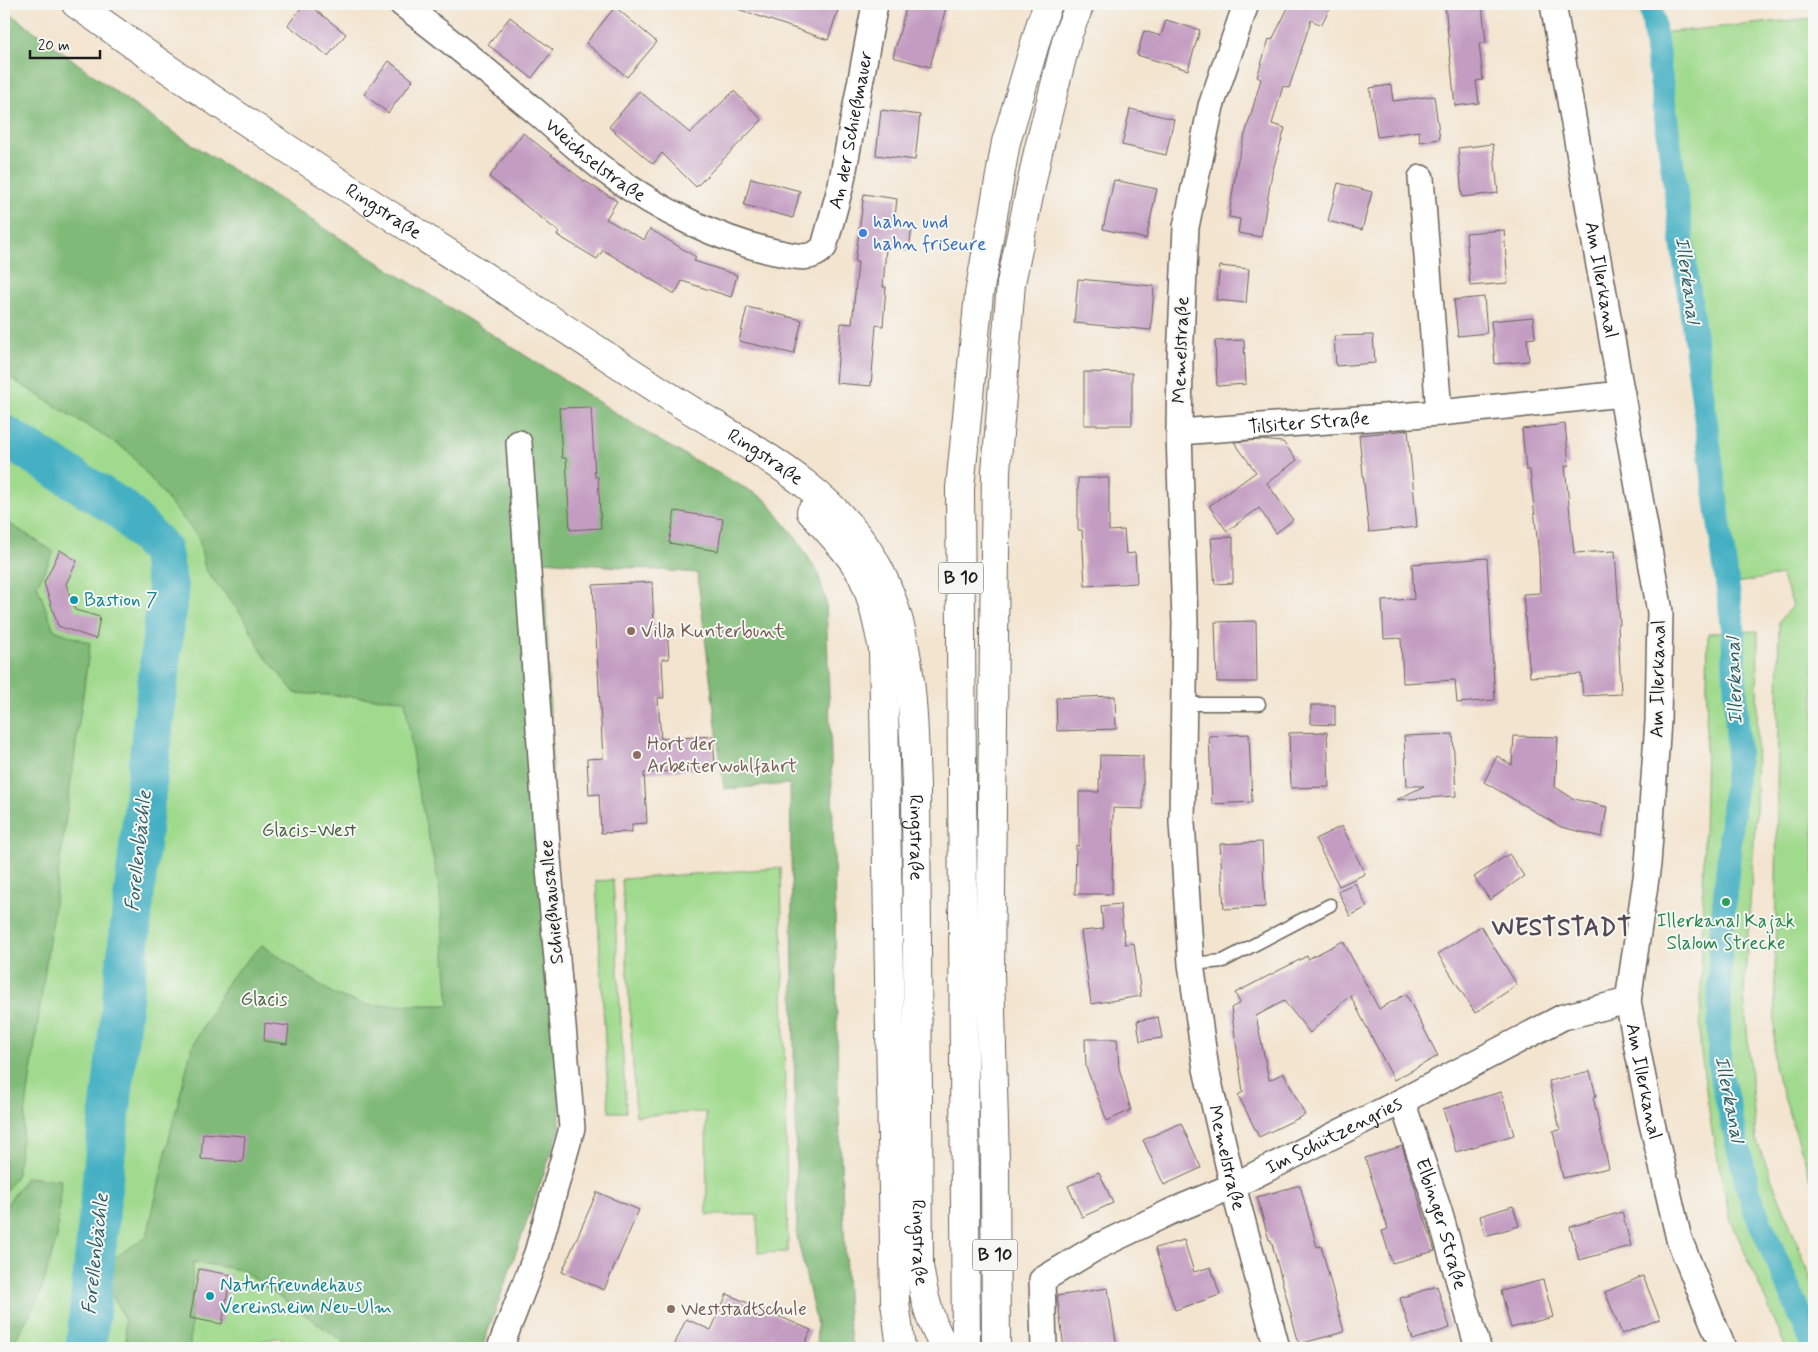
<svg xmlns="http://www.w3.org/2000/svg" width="1818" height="1352" font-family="Mynerve,sans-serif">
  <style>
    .green { fill: #a0da8d; stroke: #5e7b54 }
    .forest { fill: #80ba78; stroke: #4e6b4a }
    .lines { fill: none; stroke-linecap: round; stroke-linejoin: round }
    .canal { stroke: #45b0c3; stroke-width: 24 }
    .river { stroke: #45b0c3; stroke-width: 41 }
    .building { fill: #c39cc1 }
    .lane-casing { stroke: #67625b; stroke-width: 15 }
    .street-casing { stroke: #67625b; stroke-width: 28 }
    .secondary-casing { stroke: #67625b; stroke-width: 30 }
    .highway-casing { stroke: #67625b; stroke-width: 30 }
    .lane { stroke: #fff; stroke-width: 12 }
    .street { stroke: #fff; stroke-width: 25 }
    .secondary { stroke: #fff; stroke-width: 28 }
    .highway { stroke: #fff; stroke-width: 28 }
    .shop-dot { fill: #3f7fe0; stroke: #f6f6f2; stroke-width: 2 }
    .culture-dot { fill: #0f9aa8; stroke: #f6f6f2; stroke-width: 2 }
    .education-dot { fill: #8d6e63; stroke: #f6f6f2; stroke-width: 2 }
    .leisure-dot { fill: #2e9e5b; stroke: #f6f6f2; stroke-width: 2 }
    .labels { text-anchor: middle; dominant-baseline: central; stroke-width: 4; stroke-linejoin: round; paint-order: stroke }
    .shield { fill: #f6f6f2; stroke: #5d5d5c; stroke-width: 1 }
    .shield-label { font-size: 18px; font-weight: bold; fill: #1c1c1c }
    .street-label { font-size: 19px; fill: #1c1c1c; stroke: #f6f6f2 }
    .shop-label { font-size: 19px; fill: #366cbe; stroke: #f6f6f2; text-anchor: start }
    .culture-label { font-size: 19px; fill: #0d838f; stroke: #f6f6f2; text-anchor: start }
    .education-label { font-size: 19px; fill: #785e54; stroke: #f6f6f2; text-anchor: start }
    .park-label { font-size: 19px; fill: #4a5e44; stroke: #f6f6f2 }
    .leisure-label { font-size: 19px; fill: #27864d; stroke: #f6f6f2 }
    .water-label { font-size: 20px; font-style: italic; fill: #2e5f67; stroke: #f6f6f2 }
    .district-label { font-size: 24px; font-weight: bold; letter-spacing: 1px; fill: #564956; stroke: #f6f6f2 }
  </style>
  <rect width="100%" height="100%" fill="#f6f6f2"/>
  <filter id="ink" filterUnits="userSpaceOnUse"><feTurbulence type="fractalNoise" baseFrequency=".02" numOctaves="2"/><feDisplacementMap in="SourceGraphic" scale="10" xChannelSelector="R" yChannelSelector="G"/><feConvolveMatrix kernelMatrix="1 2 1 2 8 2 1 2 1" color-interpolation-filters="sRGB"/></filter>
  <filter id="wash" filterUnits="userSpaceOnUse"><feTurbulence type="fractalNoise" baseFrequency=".0096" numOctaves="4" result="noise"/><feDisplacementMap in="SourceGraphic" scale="20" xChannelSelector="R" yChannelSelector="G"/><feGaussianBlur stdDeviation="1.12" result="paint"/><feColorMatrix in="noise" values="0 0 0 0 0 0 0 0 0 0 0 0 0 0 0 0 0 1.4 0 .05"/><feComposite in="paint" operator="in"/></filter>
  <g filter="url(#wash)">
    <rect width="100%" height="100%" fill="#f3e4cf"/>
    <g class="green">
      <path d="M4,10l512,809 -73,529h-158l-3,-11 -56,11h-222z"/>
      <path d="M1814,18v1170l-40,-121 5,-446 14,-16 -12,-30 -44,8 -77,-550z"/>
      <path d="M1758,631l-2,181 -12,181 12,146 58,147v62h-28l-56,-130 -19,-92 -11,-81 8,-412z"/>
      <path d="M781,868l7,384 -30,1 -1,-38h-50l-1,-103 -70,4 -14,-237z"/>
      <path d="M613,880l13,232h-17l-13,-231z"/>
    </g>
    <g class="forest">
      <path d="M4,9l135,100 48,32 473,300 105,58 31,39 22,35 8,27 8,252 4,244 10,220 4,32h-36l1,-23 -20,-89 -7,-452 -66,5 -27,-216 -153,-12 10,254 6,313 -78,220h-130l-110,-78 -49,-8 -3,86h-63l-3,-30 -26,-49 49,-33 24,-106 21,-83 38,-69 32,-33 73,50 33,10h81l-10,-121 -23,-104 -11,-80 -110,-7 -32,-39 -18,-35 -40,-50 -6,-31 -71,-87 -124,-77z"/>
      <path d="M4,520l50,32 -17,33 17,45 36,13 -73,531 -13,20z"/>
      <path d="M26,1177l35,3 -4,57 -17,58 -29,53h-7v-139z"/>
    </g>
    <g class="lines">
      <path class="canal" d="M1651,4l82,624 5,128 -18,193 -1,117 32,135 63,146"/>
      <path class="river" d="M4,435l119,75 38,40 7,40 -65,584 -17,174"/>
    </g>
    <g id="blocks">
      <g class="building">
        <path d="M304,4h4l38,30 -18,22 -40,-31z"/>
        <path d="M732,4h108l-12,36 -96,-33z"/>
        <path d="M907,4h40l-17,63 -37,-10z"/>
        <path d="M1281,4h51l-11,21 -10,-5 -22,68 -6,-2 -11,38 13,4 -13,45 -11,64 -23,-4 2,-14 -11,-2 8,-54 24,-84 -4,-2 12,-38 3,1 16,-32z"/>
        <path d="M1445,4h37l4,39h-7l4,37 -7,1 3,22 -24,3z"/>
        <path d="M615,7l42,35 -30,35 -41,-34z"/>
        <path d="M510,17l43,33 -21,28 -44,-33z"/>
        <path d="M1166,20l34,10 -12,40 -51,-15 7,-24 17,5z"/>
        <path d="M389,61l24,19 -25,33 -24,-19z"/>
        <path d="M1391,85l2,16 41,-5 6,43 -20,3 -1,-11 -42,6 -7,-49z"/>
        <path d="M639,91l51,42 44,-42 28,29 -66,67 -34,-34 -9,11 -44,-37z"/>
        <path d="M1130,109l44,10 -8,36 -44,-10z"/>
        <path d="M881,110l39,5 -5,45 -39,-5z"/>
        <path d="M523,133l60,47 34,21 -11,18 38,21 6,-11 46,28 -2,4 43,14 -6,22 -49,-16 -7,13 -72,-44 -6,9 -40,-24 2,-3 -70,-55z"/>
        <path d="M1493,144l5,49 -36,4 -4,-49z"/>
        <path d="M751,178l49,13 -7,27 -49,-13z"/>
        <path d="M1114,180l43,9 -11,50 -43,-10z"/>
        <path d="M1338,183l34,9 -10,38 -34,-9z"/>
        <path d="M864,194l33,5 -3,26 18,2 -3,23 -23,-3 -3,40h3l-3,39 -7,-1 -5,61 -35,-3 5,-60 11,1 6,-62h-3z"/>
        <path d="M1504,230l4,53 -38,3 -4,-53z"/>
        <path d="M1220,266l29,3 -3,34 -30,-3z"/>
        <path d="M1078,279l76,7 -3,44 -77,-7z"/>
        <path d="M1484,297l3,36 -29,3 -4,-36z"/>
        <path d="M747,307l55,13 -8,34 -55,-13z"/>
        <path d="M1533,317l2,21 -8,1 2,22 -34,3 -4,-43z"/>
        <path d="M1373,335l2,28 -39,3 -2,-30z"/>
        <path d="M1244,340l2,44 -29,2 -2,-45z"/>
        <path d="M1084,372l48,1v52h-48z"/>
        <path d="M591,407l4,70h3l3,51 -31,2 -4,-72h-4l-3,-50z"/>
        <path d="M1565,424l4,41 -4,1 9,87 41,-2 5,74h-2l3,69 -38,2 -2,-22 -51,3 -7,-83 17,-1 -1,-36 -9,-87h-4l-4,-41z"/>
        <path d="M1408,430l9,97 -48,5 -10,-97z"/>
        <path d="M1260,440l23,2 14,18 -30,23 26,37 -17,13 -17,-25 -32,23 -18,-25 47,-34 -22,-30z"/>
        <path d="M1078,478h31v53l15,-1 2,24 9,-1 2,30 -52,3 -3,-56h-4z"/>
        <path d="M675,511l48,8 -5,32 -49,-8z"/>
        <path d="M1233,537v46l-18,1 -4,-46z"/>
        <path d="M60,550l17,11 -11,23 9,26 25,7 -4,22 -38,-13 -14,-43z"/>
        <path d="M1487,558l8,142 -38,3 -2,-23 -52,3 -2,-45 -17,1 -2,-38 32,-2 -2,-35z"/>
        <path d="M652,582l2,44h13l2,33h-7l2,39h-6l3,41 52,-3 2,32 -71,5 3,50 -15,1v8l-31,1 -2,-39 -10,1 -2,-36 16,-1 -10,-173z"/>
        <path d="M1256,621l1,61h-40l-2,-60z"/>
        <path d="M1115,696l1,33 -59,2 -1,-33z"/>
        <path d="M1311,705h24v20l-24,-1z"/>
        <path d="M1327,732l2,55 -38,1 -2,-55z"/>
        <path d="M1249,734l3,68 -40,2 -3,-68z"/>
        <path d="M1453,734l3,62 -60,4 28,-14h-17l-3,-50z"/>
        <path d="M1514,736l44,1 -3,50 19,12 33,8 -5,30 -41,-10 -77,-45 13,-26 15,9z"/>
        <path d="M1100,755l43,1v53l-30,-1 -1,86h-37l1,-49 3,1v-54h20z"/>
        <path d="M1342,826l23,48 -26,12 -24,-47z"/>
        <path d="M1262,842l3,65 -41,2 -4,-65z"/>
        <path d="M1509,854l15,22 -34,24 -16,-23z"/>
        <path d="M1355,883l12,24 -17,9 -12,-25z"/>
        <path d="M1120,904l5,40 9,-1 7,53 -50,8 -10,-73 22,-2 -2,-23z"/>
        <path d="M1481,926l36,59 -42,28 -37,-59z"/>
        <path d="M1343,941l36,68 27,-15 32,62 -44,24 -44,-85 -40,38 -26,-32 -28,15 13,64 15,-7 21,42 -46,22 -21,-42 5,-3 -12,-84 9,-5 -5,-10 72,-37 1,3z"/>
        <path d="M1158,1017l4,21 -22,3 -3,-20z"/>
        <path d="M265,1023l24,3 -2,18 -23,-3z"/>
        <path d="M1085,1039h32l2,29 12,42 -24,11 -21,-54z"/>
        <path d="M1590,1071l6,25 -3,1 16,71 -46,10 -10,-47 7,-1 -11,-49z"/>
        <path d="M1501,1092l13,43 -58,17 -13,-43z"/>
        <path d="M1181,1123l20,45 -37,17 -21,-45z"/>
        <path d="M203,1133l42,3 -2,26 -42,-3z"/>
        <path d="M1402,1146l33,105 -43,12 -10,-32 6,-2 -23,-71z"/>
        <path d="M1099,1172l14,31 -31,14 -14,-31z"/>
        <path d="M1300,1185l17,62 4,-1 23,86 -45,12 -28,-104h-2l-12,-43z"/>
        <path d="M597,1192l42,18 -35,80 -42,-18z"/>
        <path d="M1513,1206l6,20 -34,10 -5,-20z"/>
        <path d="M1622,1212l9,34 -52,14 -9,-33z"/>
        <path d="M1184,1240l10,32 17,-5 9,28 -45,15 -20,-62z"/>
        <path d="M199,1269l32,6 -9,49 -32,-6z"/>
        <path d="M1643,1276l17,43 -38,15 -17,-42z"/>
        <path d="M1543,1280l10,37 -42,11 -10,-37z"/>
        <path d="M1437,1286l13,42 -37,12 -13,-42z"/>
        <path d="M1108,1288l9,60h-53l-7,-52z"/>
        <path d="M727,1294l84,36 -8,18h-130l13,-29 25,11z"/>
      </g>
    </g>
  </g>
  <g filter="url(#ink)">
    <use href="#blocks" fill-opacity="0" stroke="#67625b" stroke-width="1"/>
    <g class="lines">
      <defs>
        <g id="lane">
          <path d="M1185,704h74"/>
          <path d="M1191,964l32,-3 107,-56"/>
        </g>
        <g id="street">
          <path id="s1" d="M402,4c46,34 89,71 133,107 25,21 49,45 76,64 48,35 106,64 164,77 18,3 35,11 49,-5l17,-62 34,-181"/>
          <path id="s2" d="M1246,4l-35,102 -25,121 -6,133 -1,72 6,191 -3,199 9,142 15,105 27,117 44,162"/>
          <path id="s3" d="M1553,4l107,608 -2,109 -10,143 -20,137 23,118 28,120 44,109"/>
          <path d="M1421,178l18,235"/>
          <path id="s4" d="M1179,432l260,-19 183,-19"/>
          <path id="s5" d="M1402,1101l37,110 39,137"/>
          <path d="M500,1348l37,-95 35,-125 -24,-270 -29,-415"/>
          <path id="s6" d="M1044,1348l-2,-68 55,-33 73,-35 63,-26 169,-85 161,-84 65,-16"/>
        </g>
        <g id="secondary">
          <path id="s7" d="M76,4c43,30 85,61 129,90 131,88 265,172 397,259 32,21 64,42 97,62 64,39 136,78 175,145 39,68 39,149 42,225l3,481c5,31 10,55 26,82"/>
          <path d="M811,512c17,19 45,47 54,70 9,21 13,45 18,67l12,653 6,46"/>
        </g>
        <g id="highway">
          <path d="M966,1348l-6,-860 19,-194 27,-152 35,-119 7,-19"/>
          <path d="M996,1348l-1,-187 -5,-188 6,-502 15,-188 27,-131 30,-118 12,-30"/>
        </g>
      </defs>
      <use href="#lane" class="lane-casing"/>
      <use href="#street" class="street-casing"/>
      <use href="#secondary" class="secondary-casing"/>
      <use href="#highway" class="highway-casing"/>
      <use href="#lane" class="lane"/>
      <use href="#street" class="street"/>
      <use href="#secondary" class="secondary"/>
      <use href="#highway" class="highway"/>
    </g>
  </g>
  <circle class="shop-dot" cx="863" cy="233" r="5"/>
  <g class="culture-dot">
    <circle cx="74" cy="600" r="5"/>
    <circle cx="210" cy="1296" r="5"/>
  </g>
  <g class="education-dot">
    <circle cx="631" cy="631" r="5"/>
    <circle cx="637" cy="755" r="5"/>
    <circle cx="671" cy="1309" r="5"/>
  </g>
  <circle class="leisure-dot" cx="1726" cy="902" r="5"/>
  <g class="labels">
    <g class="shield">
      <rect x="938.5" y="562.5" width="45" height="31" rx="4"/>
      <rect x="972.5" y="1239.5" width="45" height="31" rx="4"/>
    </g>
    <g class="shield-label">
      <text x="961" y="578">B 10</text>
      <text x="995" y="1255">B 10</text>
    </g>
    <g class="street-label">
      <text stroke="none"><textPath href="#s1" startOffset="625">An der Schießmauer</textPath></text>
      <text stroke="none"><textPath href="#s1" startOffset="249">Weichselstraße</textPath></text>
      <text stroke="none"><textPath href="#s7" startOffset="371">Ringstraße</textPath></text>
      <text stroke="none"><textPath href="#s3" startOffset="280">Am Illerkanal</textPath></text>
      <text transform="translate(1181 350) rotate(-88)">Memelstraße</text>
      <text stroke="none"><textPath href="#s4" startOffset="130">Tilsiter Straße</textPath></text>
      <text stroke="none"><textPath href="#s7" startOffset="825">Ringstraße</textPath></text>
      <text transform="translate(1658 679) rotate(-89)">Am Illerkanal</text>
      <text stroke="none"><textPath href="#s7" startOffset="1260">Ringstraße</textPath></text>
      <text transform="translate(552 902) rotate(-95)">Schießhausallee</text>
      <text stroke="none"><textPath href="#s3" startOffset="1090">Am Illerkanal</textPath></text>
      <text stroke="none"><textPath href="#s6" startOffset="394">Im Schützengries</textPath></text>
      <text stroke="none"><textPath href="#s2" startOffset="1166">Memelstraße</textPath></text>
      <text stroke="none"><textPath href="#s5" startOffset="129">Elbinger Straße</textPath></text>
      <text stroke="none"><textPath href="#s7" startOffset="1665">Ringstraße</textPath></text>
    </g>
    <g class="shop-label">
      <text x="873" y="222">hahn und<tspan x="873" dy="22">hahn friseure</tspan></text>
    </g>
    <g class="culture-label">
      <text x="84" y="600">Bastion 7</text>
      <text x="220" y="1285">Naturfreundehaus<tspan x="220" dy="22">Vereinsheim Neu-Ulm</tspan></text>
    </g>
    <g class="education-label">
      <text x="641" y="631">Villa Kunterbunt</text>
      <text x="647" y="744">Hort der<tspan x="647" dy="22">Arbeiterwohlfahrt</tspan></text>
      <text x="681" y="1309">Weststadtschule</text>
    </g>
    <g class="park-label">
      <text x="309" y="830">Glacis-West</text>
      <text x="264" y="999">Glacis</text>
    </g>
    <g class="leisure-label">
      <text x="1726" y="921">Illerkanal Kajak<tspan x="1726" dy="22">Slalom Strecke</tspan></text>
    </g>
    <g class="water-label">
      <text transform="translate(1687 280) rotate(82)">Illerkanal</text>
      <text transform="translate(1735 681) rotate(-92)">Illerkanal</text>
      <text transform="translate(139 851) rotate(-84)">Forellenbächle</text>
      <text transform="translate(1729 1099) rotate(79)">Illerkanal</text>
      <text transform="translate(96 1254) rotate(-84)">Forellenbächle</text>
    </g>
    <g class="district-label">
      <text x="1562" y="928">WESTSTADT</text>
    </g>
  </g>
  <rect width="1818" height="1352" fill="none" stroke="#f6f6f2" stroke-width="20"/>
  <path d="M30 50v8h70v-8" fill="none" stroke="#1c1c1c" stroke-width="2.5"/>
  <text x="38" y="50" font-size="15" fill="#1c1c1c" stroke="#f6f6f2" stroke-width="4" paint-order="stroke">20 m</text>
</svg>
